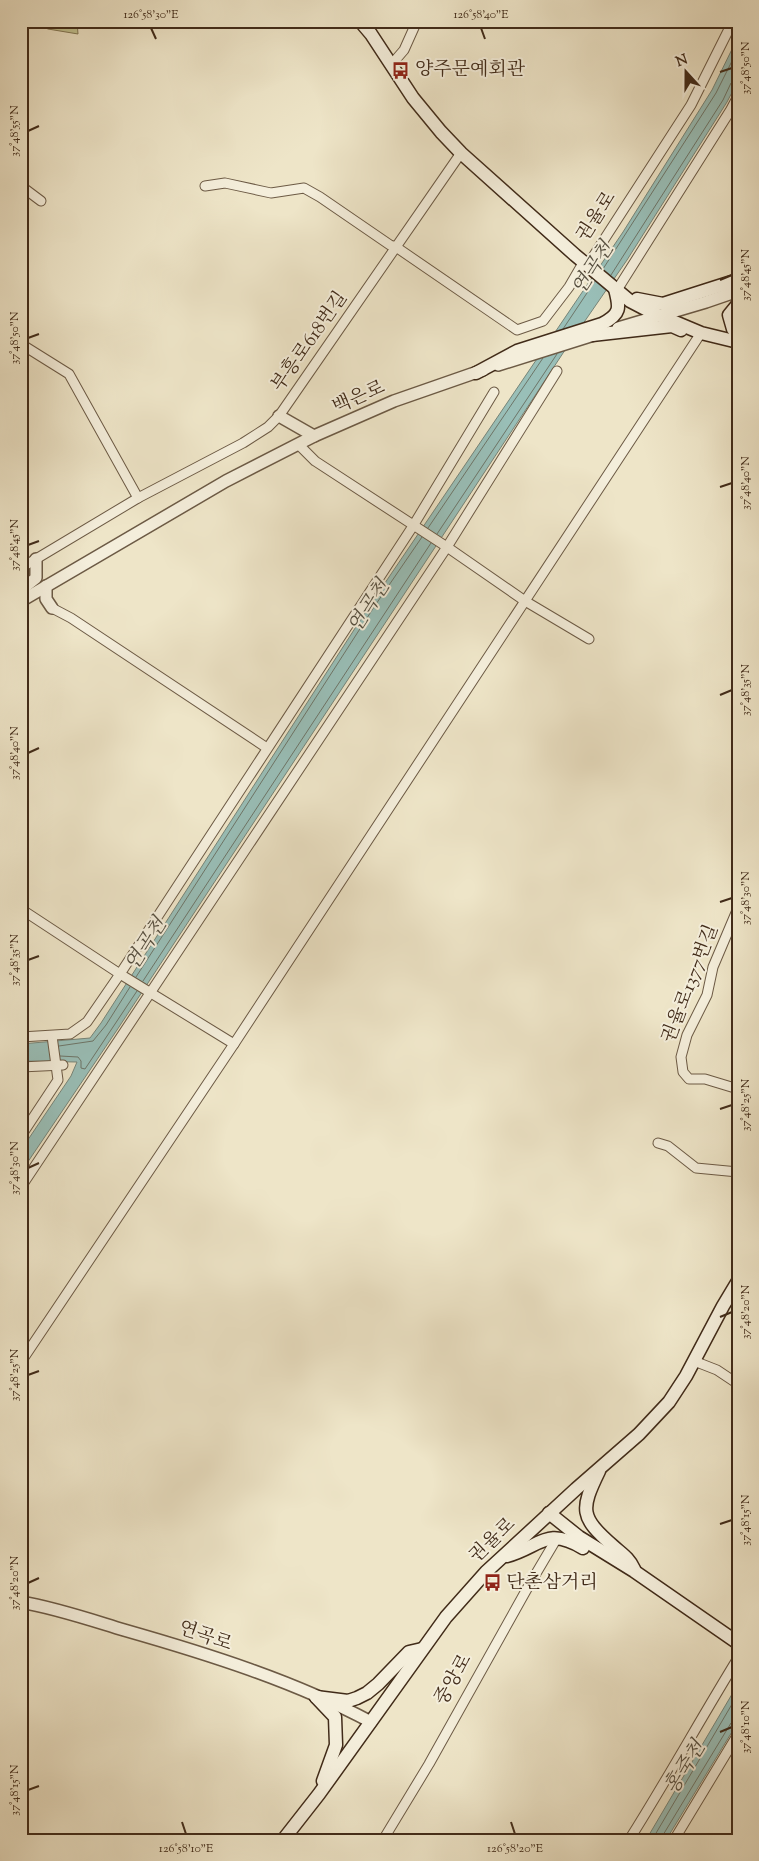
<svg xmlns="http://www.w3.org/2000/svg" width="759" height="1861" font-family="'Sorts Mill Goudy','Noto Serif KR',serif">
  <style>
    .green { fill: #c1c290; stroke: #817654 }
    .water { fill: #99bfb8; stroke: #768478 }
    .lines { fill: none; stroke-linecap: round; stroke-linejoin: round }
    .shore { stroke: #6d7568; stroke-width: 1 }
    .minor-casing { stroke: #6c5a45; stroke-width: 11 }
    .tertiary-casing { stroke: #6c5a45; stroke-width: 14 }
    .secondary-casing { stroke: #412b19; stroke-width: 15 }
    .minor { stroke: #f4eedb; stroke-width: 9 }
    .tertiary { stroke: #f4eedb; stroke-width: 11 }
    .secondary { stroke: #f4eedb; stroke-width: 12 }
    .ticks { fill: none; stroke: #412b19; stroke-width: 2 }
    .labels { text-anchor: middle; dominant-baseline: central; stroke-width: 4; stroke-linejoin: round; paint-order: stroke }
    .poi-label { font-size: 19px; fill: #412b19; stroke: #f4eedb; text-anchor: start }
    .street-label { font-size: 19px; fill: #412b19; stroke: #f4eedb }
    .water-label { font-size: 20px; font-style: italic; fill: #575041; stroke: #f4eedb }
    .neatline { fill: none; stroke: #412b19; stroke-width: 2 }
    .ticks-label { font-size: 12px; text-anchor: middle; fill: #412b19 }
  </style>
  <rect width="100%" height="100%" fill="#eee5c8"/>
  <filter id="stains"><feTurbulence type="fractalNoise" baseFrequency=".004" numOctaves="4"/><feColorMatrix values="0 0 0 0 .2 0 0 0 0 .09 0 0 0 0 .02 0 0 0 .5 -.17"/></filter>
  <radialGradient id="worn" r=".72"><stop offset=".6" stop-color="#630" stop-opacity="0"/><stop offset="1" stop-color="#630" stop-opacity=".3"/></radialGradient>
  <path class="green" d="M30,21h47l1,13 -30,-5z"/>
  <g class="water">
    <path d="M738,37v44l-11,21 -100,158 -58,84 -452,686 -96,142v-22l50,-74 6,-14 -56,-1v-17l69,-6 11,-15 269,-418 253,-373 89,-142z"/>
    <path d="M738,1684v38l-72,118h-20z"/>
  </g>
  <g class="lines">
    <g class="shore">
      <path d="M603,269l113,-176 22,-44"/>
      <path d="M611,275l112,-175 8,-17 7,-3"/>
      <path d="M563,329l32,-48"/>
      <path d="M428,528l115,-170"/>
      <path d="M437,534l120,-180"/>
      <path d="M136,977l238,-370 48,-70"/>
      <path d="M143,981l288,-438"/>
      <path d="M59,1046l34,-5 13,-16 24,-38"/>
      <path d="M60,1056l18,1 3,4v7l4,1 52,-78"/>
      <path d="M652,1840l86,-146"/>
      <path d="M662,1840l1,-5 68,-112 7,-3"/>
    </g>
    <defs>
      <g id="minor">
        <path d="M391,65l13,-15 13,-29"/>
        <path d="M21,186l20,15"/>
        <path d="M205,186l20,-3 46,10 33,-5 16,9 70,48 6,2 121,83 26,-9 26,-34 14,-24"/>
        <path d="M587,266l104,-161 42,-84"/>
        <path d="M617,290l113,-179 8,-15"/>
        <path d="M21,344l48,30 69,124"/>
        <path d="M299,445l16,16 132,86 78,54 64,38"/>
        <path d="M21,568l117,-70 105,-55 25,-16 11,-11 182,-263"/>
        <path d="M52,608l19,10 196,130"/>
        <path d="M738,908l-25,59 -6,28 -20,40 -6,22 2,15 6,7h16l33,10"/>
        <path d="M21,909l99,65 114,70"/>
        <path d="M21,1037l49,-3 17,-12 33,-48 293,-448 81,-134"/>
        <path d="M21,1067l42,-2"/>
        <path d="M21,1136l37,-56 -6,-44"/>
        <path d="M658,1143l10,3 28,22 42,4"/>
        <path d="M21,1187l426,-640 110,-176"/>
        <path d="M694,1361l23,9 21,14"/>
        <path d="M21,1362l213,-318 467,-711"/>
        <path d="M383,1840l46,-76 99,-177 29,-49"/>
        <path d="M629,1840c38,-60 72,-122 109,-182"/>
        <path d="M674,1840l64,-106"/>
      </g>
      <g id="tertiary">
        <path d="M618,328l88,-26 32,-11"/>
        <path d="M498,365l102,-32"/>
        <path d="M279,416l35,20"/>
        <path d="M46,586v13l6,9"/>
        <path d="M21,590l15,-12v-19"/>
        <path d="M21,601l205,-120 88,-45 80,-35 89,-31"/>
        <path d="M21,1602c35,6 70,18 103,28 84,24 170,51 247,92"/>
      </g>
      <g id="secondary">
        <path d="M360,21l11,13 42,64 28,34 20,21 114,102 55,46 21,11 50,21 37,9"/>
        <path d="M637,299l26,5 75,-24"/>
        <path d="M738,304l-9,11 4,14 5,7"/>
        <path d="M592,335l80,-9 9,4"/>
        <path d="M476,373l41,-22 85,-27c19,-10 18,-16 13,-35"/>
        <path d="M599,1471c-19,39 -19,46 14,75 9,8 16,12 21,23"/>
        <path d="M549,1513l30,24 55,34 104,72"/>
        <path d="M507,1556c33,-9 39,-30 76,-8"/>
        <path d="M316,1697l32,4 9,-3 10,-5 11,-9 31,-32 13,-3"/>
        <path d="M316,1697l19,20 1,28 -13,36"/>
        <path d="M283,1840l36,-46 127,-177 40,-45 90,-83 63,-55 30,-32 17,-26 37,-70 15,-25"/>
      </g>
    </defs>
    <use href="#minor" class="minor-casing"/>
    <use href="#tertiary" class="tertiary-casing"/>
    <use href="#secondary" class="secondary-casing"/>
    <use href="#minor" class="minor"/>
    <use href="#tertiary" class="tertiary"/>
    <use href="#secondary" class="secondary"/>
  </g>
  <path class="ticks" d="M151,28l5,11M481,28l4,11M720,72l12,-4M28,131l11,-5M720,280l12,-5M28,338l11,-4M720,487l12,-4M28,545l11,-4M720,695l12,-5M28,753l11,-5M720,902l12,-4M28,960l11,-4M720,1109l12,-4M28,1168l11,-5M720,1317l12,-5M28,1375l11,-4M720,1524l12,-4M28,1583l11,-5M720,1732l12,-5M28,1790l11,-4M182,1822l4,12M511,1822l4,12"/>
  <defs>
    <symbol id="bus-bare" viewBox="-9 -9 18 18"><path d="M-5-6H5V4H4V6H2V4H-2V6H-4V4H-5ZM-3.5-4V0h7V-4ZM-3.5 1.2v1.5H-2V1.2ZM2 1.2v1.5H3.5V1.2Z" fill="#8f2418" stroke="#f4eedb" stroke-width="2.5" paint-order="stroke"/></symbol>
  </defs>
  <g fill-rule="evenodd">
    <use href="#bus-bare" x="388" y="58" width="25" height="25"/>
    <use href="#bus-bare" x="480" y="1570" width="25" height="25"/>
  </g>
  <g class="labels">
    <g class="poi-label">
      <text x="415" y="70">양주문예회관</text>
      <text x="506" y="1583">단촌삼거리</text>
    </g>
    <g class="street-label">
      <text transform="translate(597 217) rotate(-57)">권율로</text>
      <text transform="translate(310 342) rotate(-55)">부흥로618번길</text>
      <text transform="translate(359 398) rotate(-24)">백은로</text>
      <text transform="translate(691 984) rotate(-69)">권율로1377번길</text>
      <text transform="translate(493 1541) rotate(-44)">권율로</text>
      <text transform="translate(205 1637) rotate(19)">연곡로</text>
      <text transform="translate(454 1680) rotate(-61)">중앙로</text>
    </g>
    <g class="water-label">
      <text transform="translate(594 269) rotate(-57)">연곡천</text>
      <text transform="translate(370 607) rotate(-57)">연곡천</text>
      <text transform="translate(147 945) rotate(-57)">연곡천</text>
      <text transform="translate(686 1768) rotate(-58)">홍죽천</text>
    </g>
  </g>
  <rect width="759" height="1861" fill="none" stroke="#eee5c8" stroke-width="55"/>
  <g transform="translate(686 72) rotate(339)" stroke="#f4eedb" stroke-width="4" paint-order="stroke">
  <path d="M0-4L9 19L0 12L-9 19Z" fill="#412b19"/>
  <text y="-8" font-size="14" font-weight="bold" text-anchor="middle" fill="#412b19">N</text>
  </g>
  <rect x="28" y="28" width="704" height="1806" class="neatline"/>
  <g class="ticks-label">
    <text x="151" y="18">126°58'30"E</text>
    <text x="481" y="18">126°58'40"E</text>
    <text transform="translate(745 68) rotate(-90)" y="4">37°48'50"N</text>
    <text transform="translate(14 131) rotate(-90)" y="4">37°48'55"N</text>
    <text transform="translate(745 275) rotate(-90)" y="4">37°48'45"N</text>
    <text transform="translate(14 338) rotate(-90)" y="4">37°48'50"N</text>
    <text transform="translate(745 483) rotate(-90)" y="4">37°48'40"N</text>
    <text transform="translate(14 545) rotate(-90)" y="4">37°48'45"N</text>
    <text transform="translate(745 690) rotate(-90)" y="4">37°48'35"N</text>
    <text transform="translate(14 753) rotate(-90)" y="4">37°48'40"N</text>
    <text transform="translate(745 898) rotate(-90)" y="4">37°48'30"N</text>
    <text transform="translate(14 960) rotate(-90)" y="4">37°48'35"N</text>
    <text transform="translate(745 1105) rotate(-90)" y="4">37°48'25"N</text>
    <text transform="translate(14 1168) rotate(-90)" y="4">37°48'30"N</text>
    <text transform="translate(745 1312) rotate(-90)" y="4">37°48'20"N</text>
    <text transform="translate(14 1375) rotate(-90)" y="4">37°48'25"N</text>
    <text transform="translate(745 1520) rotate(-90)" y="4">37°48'15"N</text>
    <text transform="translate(14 1583) rotate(-90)" y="4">37°48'20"N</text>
    <text transform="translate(745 1727) rotate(-90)" y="4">37°48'10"N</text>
    <text transform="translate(14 1790) rotate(-90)" y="4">37°48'15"N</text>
    <text x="186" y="1852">126°58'10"E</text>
    <text x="515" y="1852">126°58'20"E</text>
  </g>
  <rect width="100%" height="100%" filter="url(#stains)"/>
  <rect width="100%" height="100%" fill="url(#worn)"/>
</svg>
